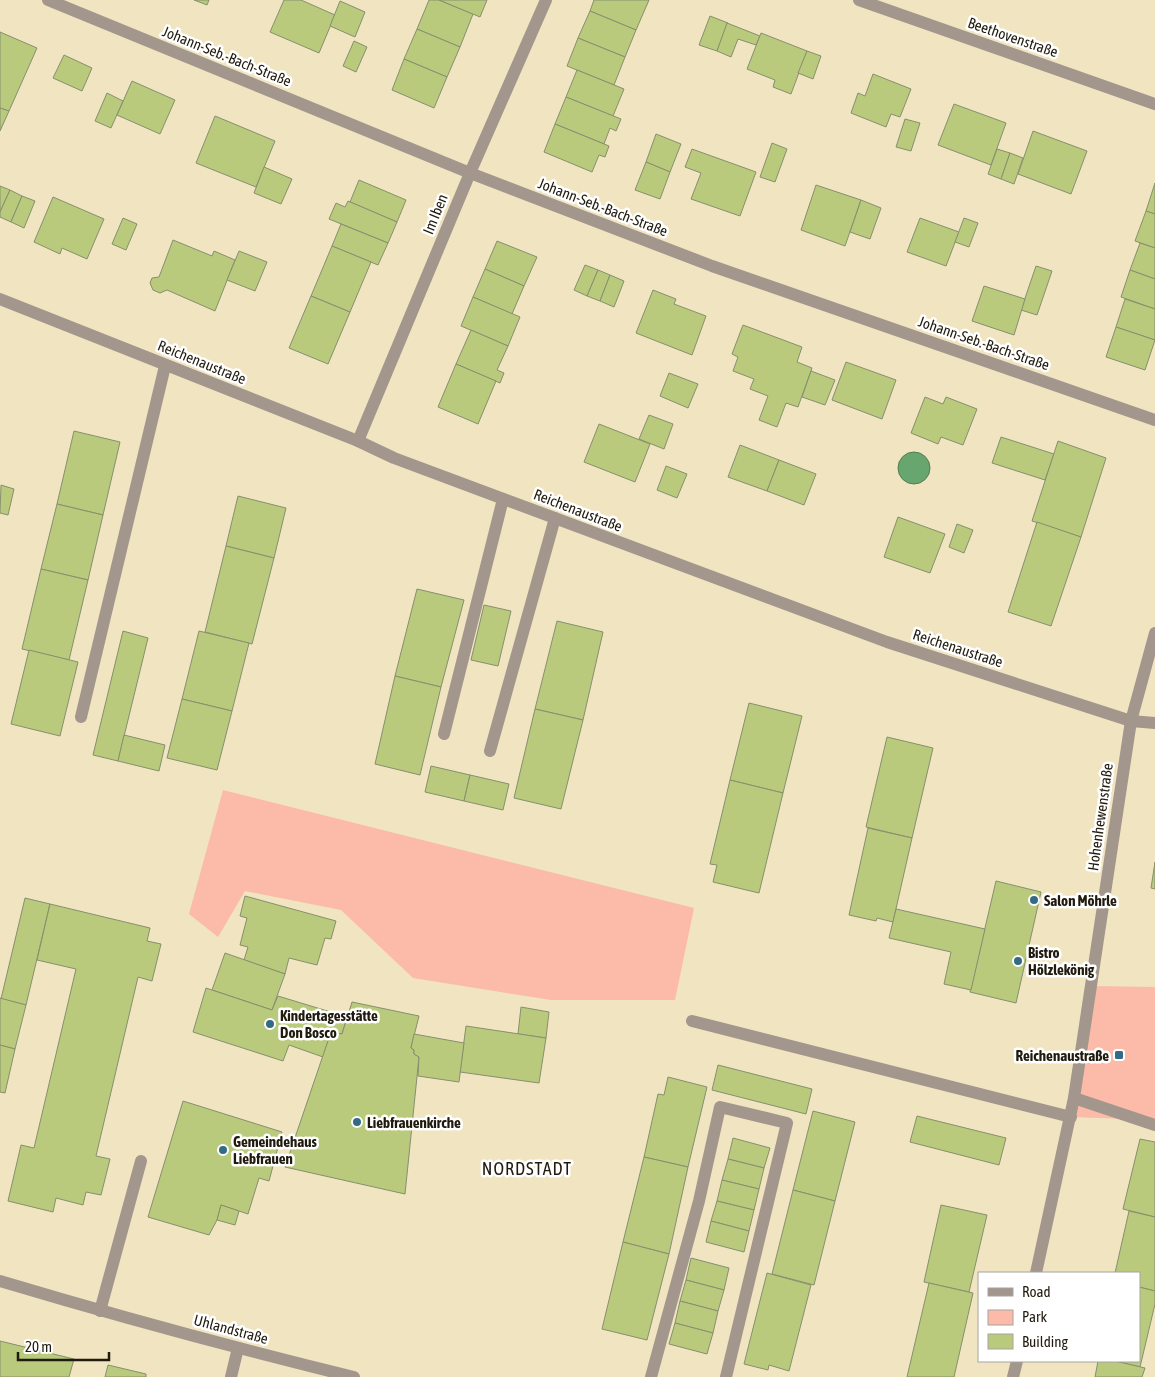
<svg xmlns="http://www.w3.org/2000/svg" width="1155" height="1377" font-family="'Asap Condensed',sans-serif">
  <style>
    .green { fill: #fcbaa9 }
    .water { fill: #67a66f; stroke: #527c52 }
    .building { fill: #b9ca7c; stroke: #878f6e }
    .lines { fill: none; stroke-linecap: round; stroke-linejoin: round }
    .service { stroke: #a3968c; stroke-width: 12 }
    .minor { stroke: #a3968c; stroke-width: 12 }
    .poi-dot { fill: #336b85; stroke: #fff; stroke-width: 2 }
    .labels { text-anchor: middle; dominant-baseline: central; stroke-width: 5; stroke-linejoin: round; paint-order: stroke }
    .street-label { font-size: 15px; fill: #201b0e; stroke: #fff }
    .poi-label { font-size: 15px; font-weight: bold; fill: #201b0e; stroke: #fff; text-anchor: start }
    .quarter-label { font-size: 18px; letter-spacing: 1px; fill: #201b0e; stroke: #fff }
  </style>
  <rect width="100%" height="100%" fill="#f0e4c1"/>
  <g class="green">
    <path d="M223,790l471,118 -19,92h-124l-138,-22 -72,-68 -96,-19 -27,46 -29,-23z"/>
    <path d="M1091,986l64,1v133l-84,-3z"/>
  </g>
  <circle class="water" cx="914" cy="468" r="16"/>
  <g class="building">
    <path d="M194,0h15l-2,5z"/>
    <path d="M284,0h17l34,15 -16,38 -49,-21z"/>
    <path d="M429,0h10l34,14 -13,33 -43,-18z"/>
    <path d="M439,0h48l-7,17z"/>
    <path d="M594,0h55l-13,30 -46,-19z"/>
    <path d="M340,1l25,11 -10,25 -25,-11z"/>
    <path d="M590,11l46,19 -11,27 -47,-19z"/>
    <path d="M710,16l18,7 -11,28 -18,-6z"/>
    <path d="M727,23l33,13 -4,9 -18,-6 -7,18 -14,-6z"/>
    <path d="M417,29l43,18 -13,30 -43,-18z"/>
    <path d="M0,32l37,16 -28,63 -9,-3z"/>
    <path d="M761,33l46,18 -16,43 -18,-7 2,-7 -28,-11z"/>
    <path d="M578,38l47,19 -11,28 -47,-19z"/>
    <path d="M354,41l13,6 -11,25 -13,-6z"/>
    <path d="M807,51l14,5 -8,23 -15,-6z"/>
    <path d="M64,55l28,13 -10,23 -29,-13z"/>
    <path d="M404,59l43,18 -13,31 -42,-18z"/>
    <path d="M577,70l47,19 -11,27 -47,-19z"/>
    <path d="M873,74l38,15 -11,28 -9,-3 -5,13 -35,-14 7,-20 7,3z"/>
    <path d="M132,81l43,19 -15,34 -43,-19z"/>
    <path d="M107,93l16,8 -12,27 -16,-7z"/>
    <path d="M566,97l55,22 -5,12 -6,-3 -6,16 -49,-20z"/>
    <path d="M954,104l52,19 -15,42 -53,-20z"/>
    <path d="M0,108l9,3 -9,20z"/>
    <path d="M215,116l60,25 -19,46 -60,-24z"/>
    <path d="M905,119l15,4 -9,28 -15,-4z"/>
    <path d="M555,124l54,22 -4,11 -6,-2 -7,17 -48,-20z"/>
    <path d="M1033,131l54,20 -16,43 -53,-20z"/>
    <path d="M656,134l25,10 -11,28 -24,-10z"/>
    <path d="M772,143l15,6 -12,33 -15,-5z"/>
    <path d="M692,149l64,23 -16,44 -49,-17 10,-26 -16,-6z"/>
    <path d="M997,149l13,4 -9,26 -13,-5z"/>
    <path d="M1010,153l13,5 -9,26 -13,-5z"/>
    <path d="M646,162l24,10 -10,27 -25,-9z"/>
    <path d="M264,167l28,12 -11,25 -27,-11z"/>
    <path d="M359,180l47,20 -9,22 -47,-20z"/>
    <path d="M1155,183v31l-9,-3z"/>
    <path d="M816,185l45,15 -16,46 -44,-16z"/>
    <path d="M0,186l10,4 -10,22z"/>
    <path d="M10,190l12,6 -11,26 -11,-5v-5z"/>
    <path d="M22,196l13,5 -11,27 -13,-6z"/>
    <path d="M53,197l51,22 -17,40 -25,-11 -2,6 -26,-12z"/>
    <path d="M861,200l20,8 -11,31 -20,-7z"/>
    <path d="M348,201l49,21 -9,21 -59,-24 7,-16 9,4z"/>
    <path d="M1146,211l9,3v34l-20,-7z"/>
    <path d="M123,218l14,6 -11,26 -14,-6z"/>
    <path d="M920,218l39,14 -13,34 -39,-14z"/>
    <path d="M964,218l14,5 -9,24 -14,-5z"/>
    <path d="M341,224l47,19 -10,22 -46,-19z"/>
    <path d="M173,240l39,16 2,-5 21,9 -20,51 -48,-21 -7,3 -7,-3 -3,-7 2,-5 7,-1z"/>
    <path d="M497,241l40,16 -13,29 -39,-17z"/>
    <path d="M1140,243l15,5v31l-25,-9z"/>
    <path d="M332,246l39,16 -21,50 -39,-16z"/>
    <path d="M239,251l28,11 -12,29 -28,-11z"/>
    <path d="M585,265l13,5 -11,26 -13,-6z"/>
    <path d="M1036,266l16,5 -15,44 -16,-5z"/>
    <path d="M485,269l39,17 -12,28 -39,-17z"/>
    <path d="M598,270l12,5 -10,26 -13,-5z"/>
    <path d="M1130,270l25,9v30l-34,-12z"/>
    <path d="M610,275l14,6 -10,26 -14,-6z"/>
    <path d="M984,286l41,13 -11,36 -42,-14z"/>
    <path d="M653,290l23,9 -2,5 32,12 -14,39 -56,-22z"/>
    <path d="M311,296l39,16 -22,52 -39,-16z"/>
    <path d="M473,297l47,20 -12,29 -47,-20z"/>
    <path d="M1125,299l30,10v31l-39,-13z"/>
    <path d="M743,325l59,22 -5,15 15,6 -14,39 -12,-4 -9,24 -18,-7 9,-24 -18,-7 4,-10 -21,-8 5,-14 -6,-3z"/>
    <path d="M1116,327l39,13 -10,30 -39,-13z"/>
    <path d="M471,330l37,16 -11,24 7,3 -4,10 -44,-19z"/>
    <path d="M846,362l50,18 -14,39 -50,-19z"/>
    <path d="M456,364l40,17 -18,43 -40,-17z"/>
    <path d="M811,371l24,9 -10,25 -23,-8z"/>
    <path d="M669,373l29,11 -10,24 -28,-12z"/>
    <path d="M925,397l18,7 3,-7 31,12 -14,36 -22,-8 -3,7 -27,-11z"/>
    <path d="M649,415l24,9 -9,25 -25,-10z"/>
    <path d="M599,424l51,20 -15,38 -51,-20z"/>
    <path d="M74,431l46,11 -17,73 -46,-11z"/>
    <path d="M1001,437l53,17 -9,26 -53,-17z"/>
    <path d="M1058,441l48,17 -25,79 -49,-16z"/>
    <path d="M740,445l39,15 -12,31 -39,-14z"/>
    <path d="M779,460l37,14 -12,31 -37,-14z"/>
    <path d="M666,466l21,8 -10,24 -20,-8z"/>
    <path d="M1,485l13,4 -6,26 -8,-2z"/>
    <path d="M238,496l48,12 -12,50 -48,-12z"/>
    <path d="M57,504l46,11 -15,65 -47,-11z"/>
    <path d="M898,517l47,17 -15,39 -46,-16z"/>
    <path d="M1037,522l44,15 -30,89 -43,-14z"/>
    <path d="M957,524l16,6 -9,23 -15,-6z"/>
    <path d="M226,546l48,12 -22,86 -47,-12z"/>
    <path d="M41,569l47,11 -19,80 -47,-11z"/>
    <path d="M417,589l47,11 -23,87 -46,-11z"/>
    <path d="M484,605l27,6 -13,55 -27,-6z"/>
    <path d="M557,621l46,11 -20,88 -48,-11z"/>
    <path d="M123,631l25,7 -30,123 -25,-6z"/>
    <path d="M199,631l50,12 -17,68 -50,-12z"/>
    <path d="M29,650l49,12 -18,74 -49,-12z"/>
    <path d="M395,676l46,11 -21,88 -45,-11z"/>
    <path d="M182,699l50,12 -15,59 -50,-12z"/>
    <path d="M749,703l53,13 -19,77 -53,-13z"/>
    <path d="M535,709l48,11 -22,89 -47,-11z"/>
    <path d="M124,735l41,10 -6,26 -41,-10z"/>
    <path d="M887,737l46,11 -21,90 -46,-11z"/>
    <path d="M431,766l39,9 -6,26 -39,-9z"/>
    <path d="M470,775l39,9 -6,26 -39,-9z"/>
    <path d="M730,780l53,13 -24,100 -46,-11 4,-17 -7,-1z"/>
    <path d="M868,828l44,10 -19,84 -16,-4 -1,3 -27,-6z"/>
    <path d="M1155,862v27l-4,-1z"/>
    <path d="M996,881l45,11 -25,111 -46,-11z"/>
    <path d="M245,896l91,25 -5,18 -6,-1 -8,27 -28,-7 -4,16 -41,-14 4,-13 -8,-2 7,-27 -7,-2z"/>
    <path d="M25,898l25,6 -24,101 -25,-6z"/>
    <path d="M50,904l100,24 -3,13 14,3 -9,37 -14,-4 -42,179 14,3 -9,36 -15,-3 -3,13 -27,-7 -3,14 -45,-11 13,-56 13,3 42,-179 -39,-9z"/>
    <path d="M896,909l89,20 -14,61 -27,-6 7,-32 -62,-14z"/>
    <path d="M225,953l60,21 -13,36 -60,-20z"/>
    <path d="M206,988l66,22 6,-14 69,21 -5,17 -11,-2 -8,25 -34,-12 -6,16 -90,-29z"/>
    <path d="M0,998l26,7 -11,44 -15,-4z"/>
    <path d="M352,1002l67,14 -8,32 3,2v4l5,3 -14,137 -120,-27 46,-135 11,2z"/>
    <path d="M521,1007l28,5 -3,26 -28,-4z"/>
    <path d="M466,1026l80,12 -7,45 -79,-11z"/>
    <path d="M414,1034l50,9 -5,39 -41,-6 1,-19 -5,-3v-4l-3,-2z"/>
    <path d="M0,1045l15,4 -10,44 -5,-1z"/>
    <path d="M718,1065l94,24 -6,25 -94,-24z"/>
    <path d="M668,1077l39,10 -19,80 -44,-10 14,-63 6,1z"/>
    <path d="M183,1101l99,31 -13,49 -10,-3 -11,36 -27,-9 -4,15 -8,15 -61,-18z"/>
    <path d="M813,1111l42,11 -20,79 -42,-11z"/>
    <path d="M917,1116l89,22 -7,27 -89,-23z"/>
    <path d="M733,1138l37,10 -6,20 -36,-9z"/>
    <path d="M1140,1139l15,3v75l-32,-8z"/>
    <path d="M644,1157l44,10 -19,87 -46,-12z"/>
    <path d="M728,1159l36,9 -5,21 -37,-9z"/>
    <path d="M722,1180l37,9 -5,21 -37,-9z"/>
    <path d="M793,1190l42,11 -21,84 -42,-11z"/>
    <path d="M717,1201l37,9 -5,21 -38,-10z"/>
    <path d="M221,1205l18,6 -4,14 -18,-5z"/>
    <path d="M941,1205l46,10 -18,77 -45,-10z"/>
    <path d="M1129,1211l26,6v74l-16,-4v-14h-24z"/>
    <path d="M711,1221l38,10 -5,21 -38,-10z"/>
    <path d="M623,1242l46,12 -22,86 -45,-11z"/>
    <path d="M691,1258l38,10 -5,22 -38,-10z"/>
    <path d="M767,1273l44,12 -22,86 -20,-6 -1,5 -24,-6z"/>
    <path d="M686,1280l38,10 -6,21 -38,-10z"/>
    <path d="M929,1283l44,10 -19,84h-47z"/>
    <path d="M1139,1287l16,4v13l-15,63 -25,-6h24z"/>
    <path d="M680,1301l38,10 -5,22 -38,-10z"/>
    <path d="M675,1323l38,10 -6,21 -38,-10z"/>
    <path d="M0,1341l74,18 -5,18h-69z"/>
    <path d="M1098,1361h17l30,7 -3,9h-47z"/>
    <path d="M108,1365l38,9v3h-41z"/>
  </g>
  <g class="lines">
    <g class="service">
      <path d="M81,717l84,-351"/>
      <path d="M444,734l59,-235"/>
      <path d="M490,751l65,-233"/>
      <path d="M692,1021l379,96"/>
      <path d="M1074,1098l81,27"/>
      <path d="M100,1311l41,-150"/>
      <path d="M651,1377l48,-176 21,-94 67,16 -61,254"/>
    </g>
    <g class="minor">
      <path d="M48,0l422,173 242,93 443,154"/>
      <path d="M859,0l296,104"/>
      <path d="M0,299l358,142 36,17 493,184 244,79 24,2"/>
      <path d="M358,441l112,-268 76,-173"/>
      <path d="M1036,1273l38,-175 57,-377 24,-88"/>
      <path d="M0,1281c117,35 235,67 354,96"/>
      <path d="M231,1377l7,-29"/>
      <path d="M1013,1377l4,-16"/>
    </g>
  </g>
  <g class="poi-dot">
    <circle cx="1034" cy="900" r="5"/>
    <circle cx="1018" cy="961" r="5"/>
    <circle cx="270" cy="1024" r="5"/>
    <rect x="1114" y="1050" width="10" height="10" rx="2.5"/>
    <circle cx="357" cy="1122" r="5"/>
    <circle cx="223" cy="1150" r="5"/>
  </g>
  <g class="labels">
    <g class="street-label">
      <text transform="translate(1013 37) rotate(19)">Beethovenstraße</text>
      <text transform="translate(227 56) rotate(22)">Johann-Seb.-Bach-Straße</text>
      <text transform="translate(603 207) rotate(21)">Johann-Seb.-Bach-Straße</text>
      <text transform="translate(435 214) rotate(-68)">Im Iben</text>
      <text transform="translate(984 343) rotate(19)">Johann-Seb.-Bach-Straße</text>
      <text transform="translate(202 362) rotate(22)">Reichenaustraße</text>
      <text transform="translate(578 510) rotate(21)">Reichenaustraße</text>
      <text transform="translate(958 648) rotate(18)">Reichenaustraße</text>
      <text transform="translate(1100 817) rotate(-82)">Hohenhewenstraße</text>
      <text transform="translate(231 1329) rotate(15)">Uhlandstraße</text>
    </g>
    <g class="poi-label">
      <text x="1044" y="900">Salon Möhrle</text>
      <text x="1028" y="952">Bistro<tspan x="1028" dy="17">Hölzlekönig</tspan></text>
      <text x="280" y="1015">Kindertagesstätte<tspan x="280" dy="17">Don Bosco</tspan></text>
      <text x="1109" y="1055" text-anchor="end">Reichenaustraße</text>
      <text x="367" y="1122">Liebfrauenkirche</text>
      <text x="233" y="1141">Gemeindehaus<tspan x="233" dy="17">Liebfrauen</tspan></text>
    </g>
    <g class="quarter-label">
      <text x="527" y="1168">NORDSTADT</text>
    </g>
  </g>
  <rect x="978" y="1272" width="162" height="90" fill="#ffffff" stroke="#a6a49f"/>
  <rect x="988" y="1288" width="25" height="8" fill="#a3968c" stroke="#a6a49f"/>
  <text x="1022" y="1297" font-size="15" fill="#201b0e">Road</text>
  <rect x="988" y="1310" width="25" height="15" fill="#fcbaa9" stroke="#a6a49f"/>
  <text x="1022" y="1322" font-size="15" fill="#201b0e">Park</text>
  <rect x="988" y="1334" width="25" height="15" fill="#b9ca7c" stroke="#a6a49f"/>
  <text x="1022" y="1347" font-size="15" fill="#201b0e">Building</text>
  <path d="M18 1352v8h91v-8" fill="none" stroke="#201b0e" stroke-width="2.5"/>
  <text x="25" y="1352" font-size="15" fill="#201b0e" stroke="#ffffff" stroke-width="4" paint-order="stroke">20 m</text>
</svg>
